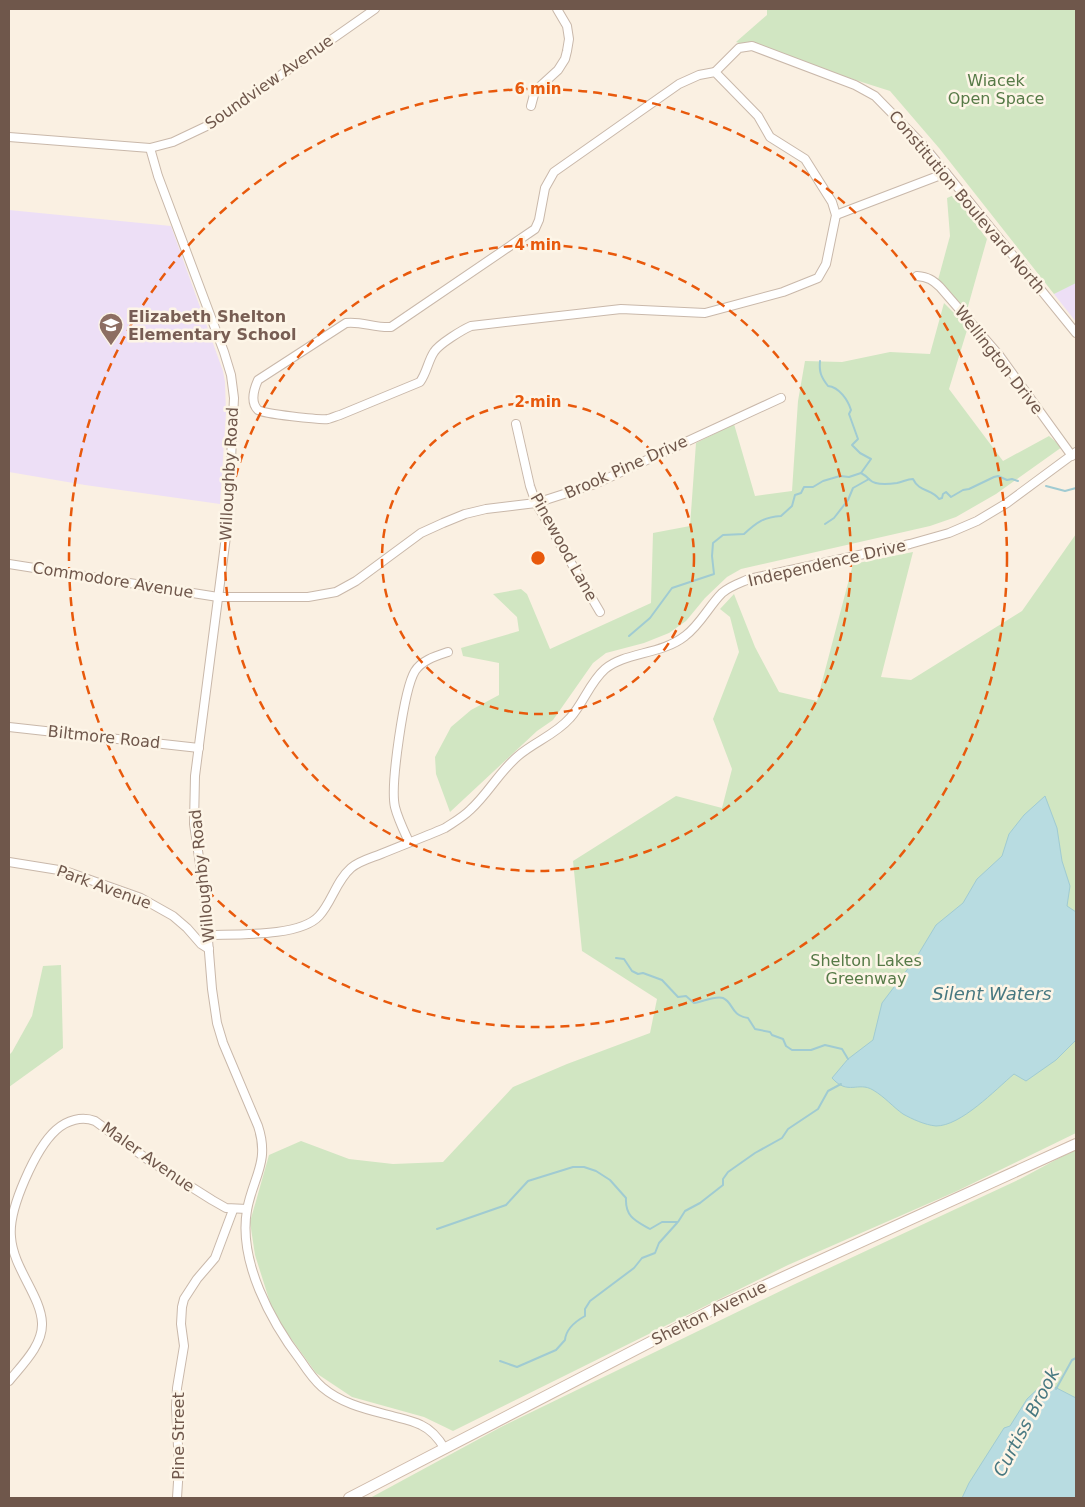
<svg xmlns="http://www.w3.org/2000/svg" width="1085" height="1507" font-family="'DejaVu Sans',sans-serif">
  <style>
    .education { fill: #eddff6 }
    .green { fill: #d1e6c2 }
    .water { fill: #b8dce1; stroke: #a0cbd2 }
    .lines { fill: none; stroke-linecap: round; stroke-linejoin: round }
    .stream { stroke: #a0cbd2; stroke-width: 2 }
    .street-casing { stroke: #c9b8aa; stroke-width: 10 }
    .secondary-casing { stroke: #cfbaaa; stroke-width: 12 }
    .street { stroke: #fff; stroke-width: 8 }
    .secondary { stroke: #fff; stroke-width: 10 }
    .ring { fill: none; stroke: #e8590c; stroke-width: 2.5; stroke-dasharray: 9 6 }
    .labels { text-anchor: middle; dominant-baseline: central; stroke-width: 5; stroke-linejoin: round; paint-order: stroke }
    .park-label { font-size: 16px; fill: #567a47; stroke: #fdf5e7 }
    .street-label { font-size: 16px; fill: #6f574b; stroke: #fdf5e7 }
    .education-label { font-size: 16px; font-weight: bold; fill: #785e54; stroke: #fdf5e7; text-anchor: start }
    .water-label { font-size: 18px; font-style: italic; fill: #477881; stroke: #fdf5e7 }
    .centre { fill: #e8590c; stroke: #fdf5e7; stroke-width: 2.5 }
    .ring-label { font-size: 15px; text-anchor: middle; font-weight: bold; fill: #e8590c; stroke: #fdf5e7; stroke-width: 5; stroke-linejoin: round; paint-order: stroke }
  </style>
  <rect width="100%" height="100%" fill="#faf0e2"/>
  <g class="education">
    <path d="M9,210l162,16 52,145 2,11 1,31 -6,91 -135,-19 -76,-13z"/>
    <path d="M1076,282v40l-22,-28z"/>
  </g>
  <g class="green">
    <path d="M767,9h309v274l-22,11 -115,-146 -49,-57 -154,-49 31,-27z"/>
    <path d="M954,195l33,44 -20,71 -29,-30 12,-44 -3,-38z"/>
    <path d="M944,303l24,24 -19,62 54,72 46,-25 13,11 -66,47 -40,23 -26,9 -189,43 -14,8 -22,21 -19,23 -17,12 -25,10 -38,10 -13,10 -40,57 -16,11 -87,81 -14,-38 -1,-17 16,-30 20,-17 28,-15v-32l-36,-7 -2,-8 58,-17 -2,-14 -24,-23 28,-5 6,5 23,55 101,-46 2,-70 37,-7 6,-83 38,-19 21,72 37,-5 6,-90 7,-40 37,1 48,-10 40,2z"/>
    <path d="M1076,534v599l-119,58 -169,74 -335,166 -29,-14 -72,-20 -36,-24 -42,-58 -19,-60 -5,-33 19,-67 32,-14 48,18 44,5 50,-2 70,-75 54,-23 83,-31 7,-34 -75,-48 -9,-90 103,-65 46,12 10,-39 -19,-50 26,-67 -9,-35 -10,-8 14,-15 21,53 24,45 38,9 36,-137 60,-12 -32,125 30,3 111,-69z"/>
    <path d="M61,965l2,83 -54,39v-32l3,-3 20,-36 11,-50z"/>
    <path d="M1076,1149v349h-706l131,-71 294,-143 225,-105z"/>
  </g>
  <g class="water">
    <path d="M1045,796l12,32 5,33 8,25 -3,20 9,6v128l-20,20 -30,21 -12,-7c-19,16 -53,52 -78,52 -11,-1 -24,-7 -33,-12 -10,-7 -18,-17 -30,-24 -15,-9 -25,6 -41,-12l16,-19 25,-19 9,-37 34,-45 20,-33 27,-22 14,-24 25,-23 7,-22 15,-19z"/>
    <path d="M1045,1382l31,16v100h-114l7,-15 35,-55 6,-2 17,-27z"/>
  </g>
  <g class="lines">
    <g class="stream">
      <path d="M820,361c-1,11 1,16 8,25 11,1 20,14 23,24l-2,4 9,25 -6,6 8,8 11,6 -10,14"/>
      <path d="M1046,486l19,5 11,-3"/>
      <path d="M825,524l9,-6 14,-18 5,-12 16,-9"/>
      <path d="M629,636l21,-18 22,-30 42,-14 -2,-18 1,-13 10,-8 21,-1c13,-12 20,-17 37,-18l11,-10 3,-11 6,-2 3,-6h9l10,-6 17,-5 9,1 12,-4c4,2 6,4 9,7 6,6 20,4 27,3 6,-1 10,-4 16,-4 6,13 19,10 26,20l3,-1 1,-4 3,-2 5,5 12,-7 6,-1 25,-12 4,-1 9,4 5,-1 6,2"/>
      <path d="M616,958l8,1 8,12 6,3 5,-1 19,7 16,17 8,-1 8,7c8,-1 22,-8 29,-5 11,5 7,17 25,20l7,11 15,3 2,3 11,4 3,7 6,4h19l14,-5 17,4 6,10"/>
      <path d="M437,1229l69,-24 22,-24 45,-14h11l12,4 14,9 16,18c-1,19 10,23 24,31l12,-7h16l7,-11 15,-8 23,-18v-6l5,-7 27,-19 27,-15 6,-9 30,-20 10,-18 13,-7"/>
      <path d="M500,1361l17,6 39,-17 9,-10c1,-11 11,-19 20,-24v-7l5,-8 44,-33 8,-10 13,-5 4,-10 18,-20"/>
      <path d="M1056,1389l16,-29 4,-2"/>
    </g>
    <defs>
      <g id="street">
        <path d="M715,72l43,44 12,21 35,22 27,43 4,13 -10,49 -8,14 -35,14 -78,21 -84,-4 -150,17c-9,4 -32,18 -37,26 -6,9 -7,20 -14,30l-80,33c-4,1 -8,3 -12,4 -8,1 -64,-5 -70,-9 -8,-8 -4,-21 0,-30l88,-57c15,-2 29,5 45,4l144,-98 4,-9 6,-32 9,-16 125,-88 20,-9z"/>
        <path d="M715,72l24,-24 13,-2 103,39 20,11 47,48 24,29 130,160"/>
        <path d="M531,106l4,-15 23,-21 7,-11 2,-8 2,-12 -2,-13 -10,-17"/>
        <path d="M9,137l141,11 23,-6 38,-18 164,-115"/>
        <path d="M150,148l8,28 66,176 7,23 3,23 -6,123 -33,255 -1,48 10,67 8,98 5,34 6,20 35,83c12,36 -5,51 -11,84 -9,51 24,112 54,151 6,9 13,19 21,26 21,18 48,23 74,30 8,2 17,4 25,8 11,5 18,14 24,24"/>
        <path d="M836,215l110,-42"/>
        <path d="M917,276c11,1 16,4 23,11l59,68 73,101"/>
        <path d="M516,424l14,62 6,17 64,109"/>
        <path d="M9,564l209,33h90l28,-5 20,-11 65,-48 22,-10 22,-9 21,-5 50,-6 59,-19 186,-86"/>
        <path d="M9,727l190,21"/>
        <path d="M409,842c-5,-11 -11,-23 -14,-35 -5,-21 9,-118 20,-136 7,-11 21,-15 33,-19"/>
        <path d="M9,862l56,9 76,27 32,18 14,12 14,16 8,5"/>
        <path d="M208,935c29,-1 92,2 111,-19 13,-14 17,-35 32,-48 8,-7 20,-10 30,-14 22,-9 43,-17 64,-26 9,-6 18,-11 25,-18 18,-16 29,-38 48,-54 16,-14 37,-21 52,-38 13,-14 20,-36 35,-49 20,-17 56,-14 80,-33 15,-11 24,-30 37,-43 8,-7 18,-10 27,-14l161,-35 39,-11 28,-12 30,-18 69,-51"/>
        <path d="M9,1381c13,-16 34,-36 33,-58 -1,-27 -29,-55 -31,-86 -3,-28 25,-89 45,-107 11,-10 26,-14 39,-9l52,38 65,41 14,8 21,1"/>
        <path d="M177,1498l2,-32 -3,-59 1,-19 7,-42 -3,-22 1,-17 2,-8 13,-20 18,-21 18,-48"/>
      </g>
      <path id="secondary" d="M349,1498l371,-192 356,-162"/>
    </defs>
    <use href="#street" class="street-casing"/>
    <use href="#secondary" class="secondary-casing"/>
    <use href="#street" class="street"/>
    <use href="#secondary" class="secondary"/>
  </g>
  <g class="ring">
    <circle cx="538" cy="558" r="156"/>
    <circle cx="538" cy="558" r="313"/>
    <circle cx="538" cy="558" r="469"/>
  </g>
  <defs>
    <symbol id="school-pin" viewBox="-11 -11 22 30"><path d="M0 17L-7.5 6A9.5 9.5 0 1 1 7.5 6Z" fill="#8d6e63" stroke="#fdf5e7"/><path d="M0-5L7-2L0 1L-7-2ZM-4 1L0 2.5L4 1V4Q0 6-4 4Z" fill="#fff"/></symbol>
  </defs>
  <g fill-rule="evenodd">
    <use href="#school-pin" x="97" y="311" width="28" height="38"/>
  </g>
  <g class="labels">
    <g class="park-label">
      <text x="996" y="80">Wiacek<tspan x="996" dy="18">Open Space</tspan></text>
      <text x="866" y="960">Shelton Lakes<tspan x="866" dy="18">Greenway</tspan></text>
    </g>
    <g class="street-label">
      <text transform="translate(269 82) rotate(-35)">Soundview Avenue</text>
      <text transform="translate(967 202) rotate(50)">Constitution Boulevard North</text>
      <text transform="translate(999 360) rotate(52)">Wellington Drive</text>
      <text transform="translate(626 467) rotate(-24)">Brook Pine Drive</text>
      <text transform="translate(229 474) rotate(-87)">Willoughby Road</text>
      <text transform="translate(564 547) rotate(61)">Pinewood Lane</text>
      <text transform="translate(827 563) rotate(-13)">Independence Drive</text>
      <text transform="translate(113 580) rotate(9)">Commodore Avenue</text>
      <text transform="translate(104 737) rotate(6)">Biltmore Road</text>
      <text transform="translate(202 876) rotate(-96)">Willoughby Road</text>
      <text transform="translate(104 887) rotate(20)">Park Avenue</text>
      <text transform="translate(148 1157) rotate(35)">Maler Avenue</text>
      <text transform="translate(709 1313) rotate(-26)">Shelton Avenue</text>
      <text transform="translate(178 1436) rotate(-90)">Pine Street</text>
    </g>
    <g class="education-label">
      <text x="128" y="316">Elizabeth Shelton<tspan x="128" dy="18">Elementary School</tspan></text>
    </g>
    <g class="water-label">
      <text x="992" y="993">Silent Waters</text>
      <text transform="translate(1026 1422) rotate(-62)">Curtiss Brook</text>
    </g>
  </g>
  <circle cx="538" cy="558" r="8" class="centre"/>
  <g class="ring-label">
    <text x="538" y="94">6 min</text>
    <text x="538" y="250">4 min</text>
    <text x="538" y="407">2 min</text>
  </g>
  <rect width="1085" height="1507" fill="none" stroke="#6f574b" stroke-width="20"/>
</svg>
